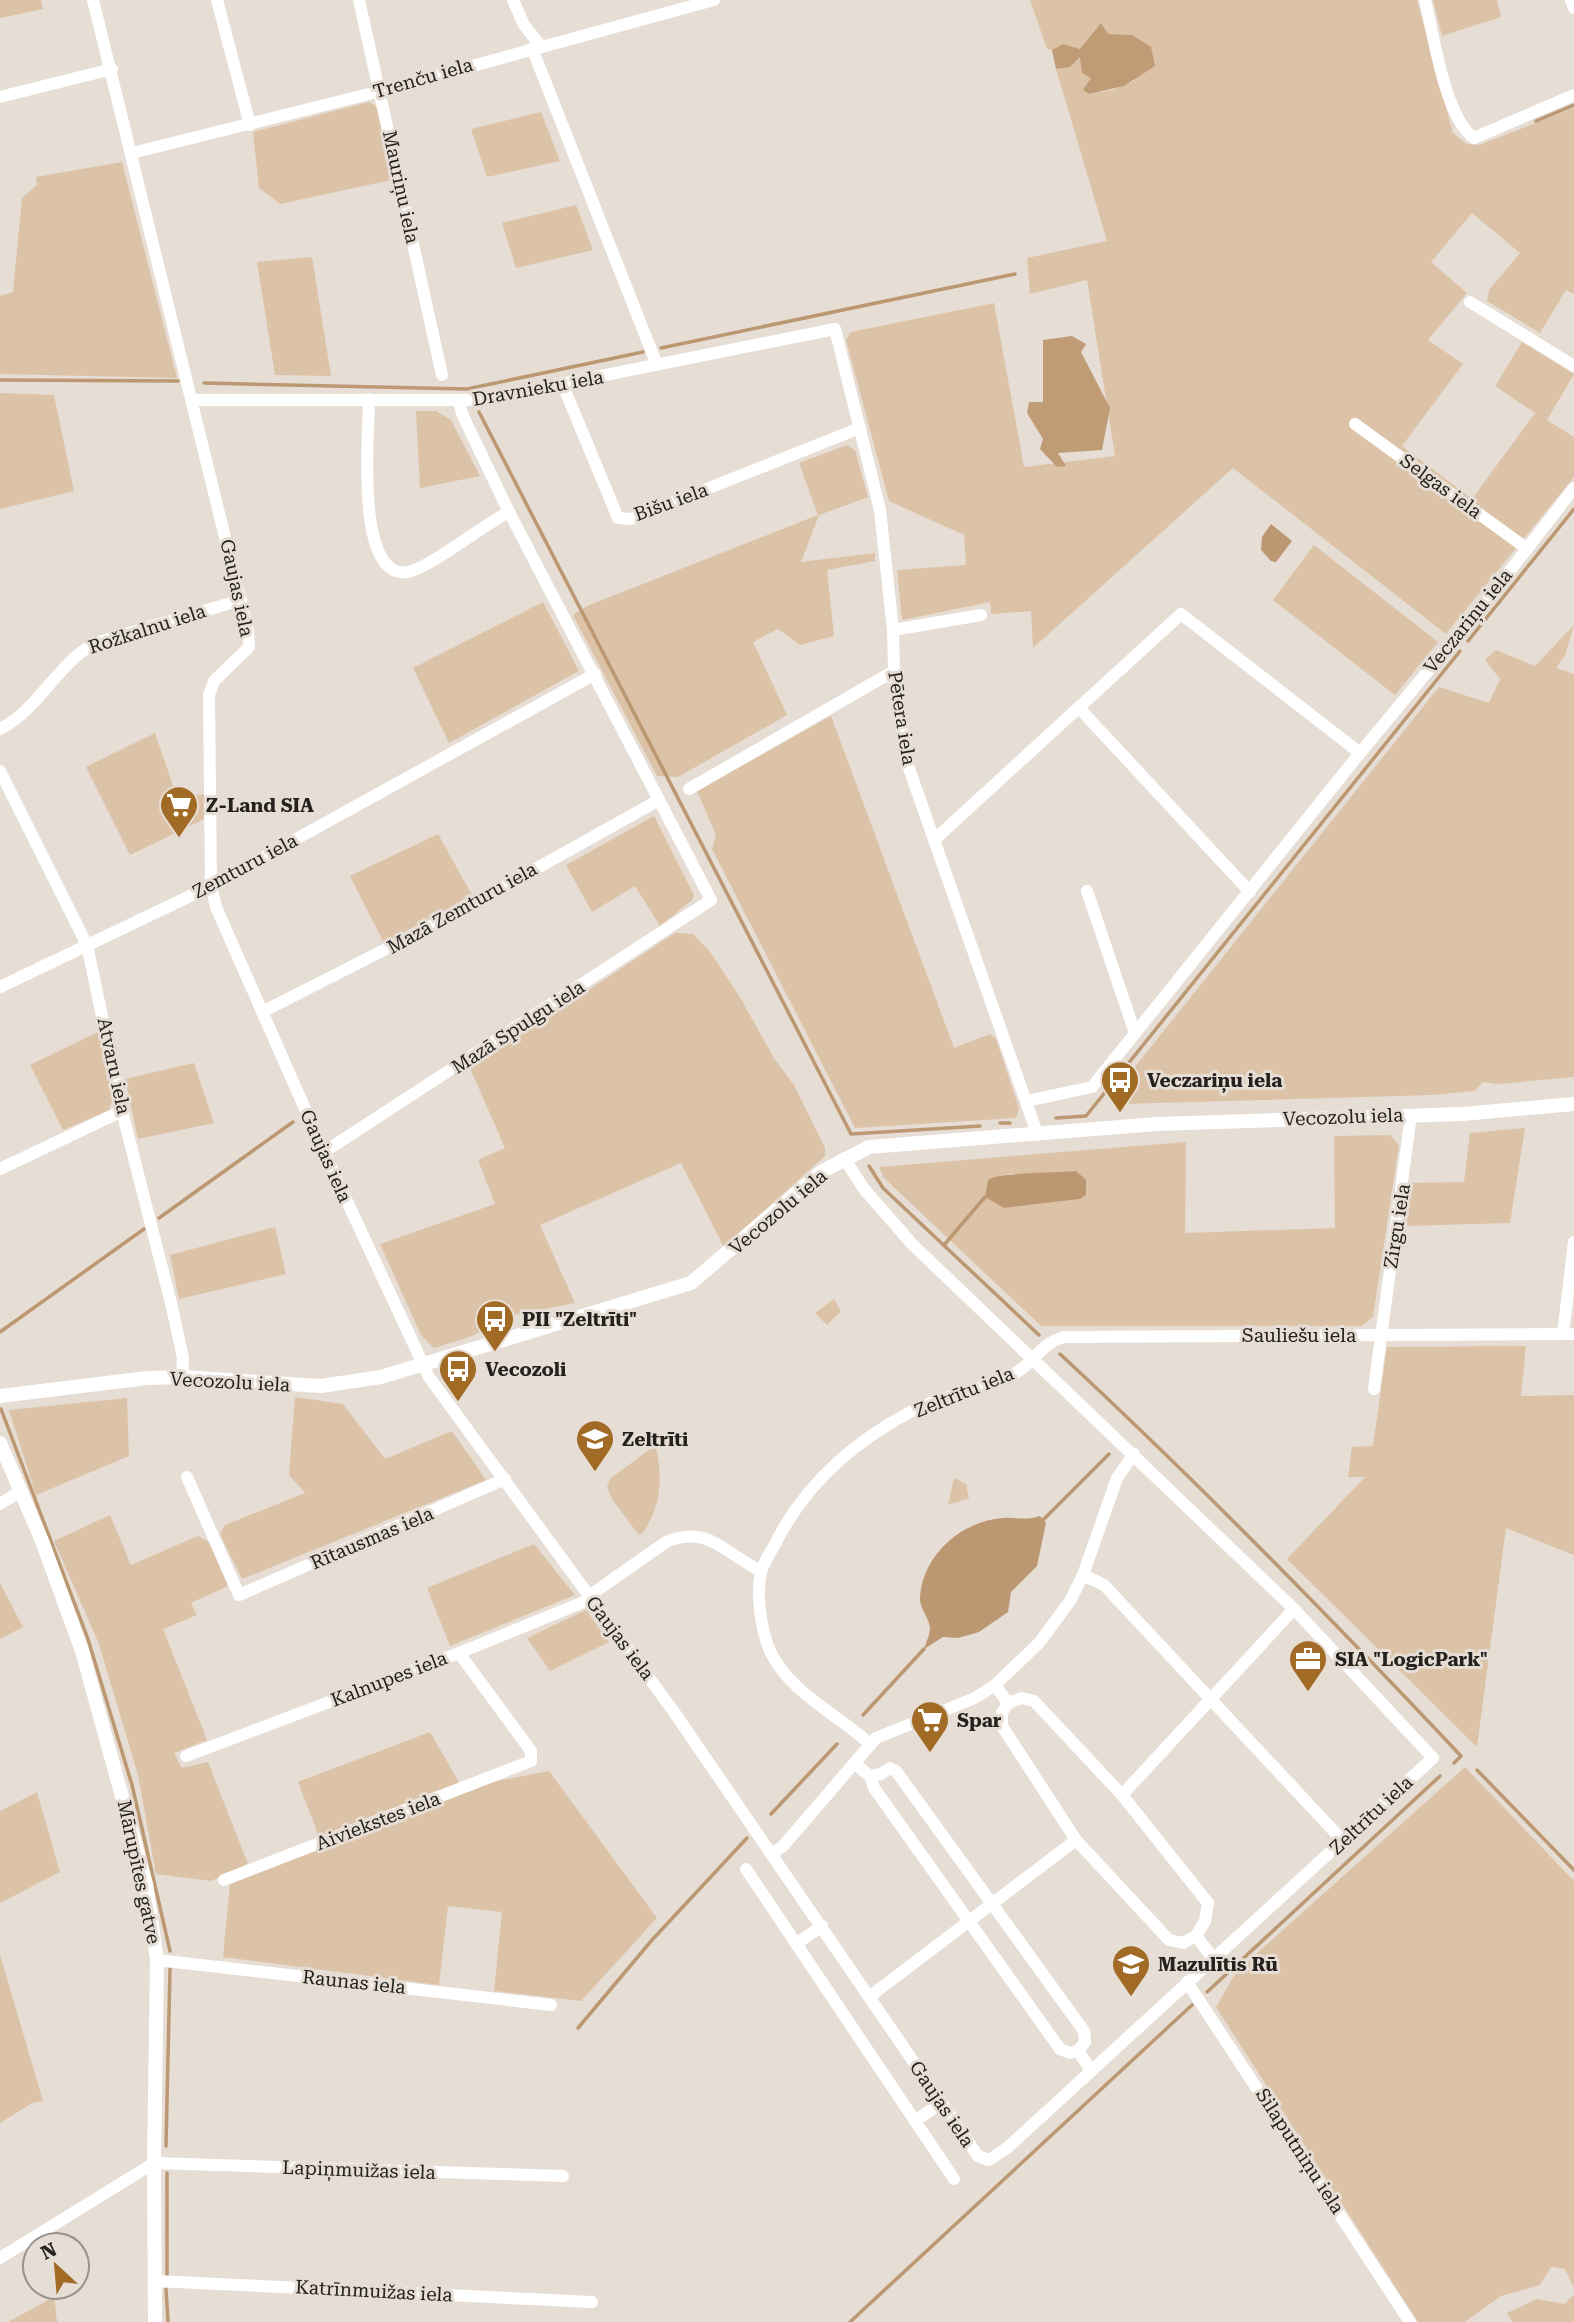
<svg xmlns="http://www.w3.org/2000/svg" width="1574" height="2322" font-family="'Roboto Serif',serif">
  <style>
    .green { fill: #dcc3a7; fill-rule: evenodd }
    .forest { fill: #bf9c76 }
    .water { fill: #bb9872 }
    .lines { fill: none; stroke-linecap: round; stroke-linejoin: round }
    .stream { stroke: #bb9872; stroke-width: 3.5 }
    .minor { stroke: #fff; stroke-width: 12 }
    .tertiary { stroke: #fff; stroke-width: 14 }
    .labels { text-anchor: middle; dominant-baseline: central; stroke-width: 6; stroke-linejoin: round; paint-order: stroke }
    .street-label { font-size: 19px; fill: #24211e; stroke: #e6ddd5 }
    .poi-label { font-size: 19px; font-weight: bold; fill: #24211e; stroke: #e6ddd5; text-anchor: start }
  </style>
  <rect width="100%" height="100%" fill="#e6ddd5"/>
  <g class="green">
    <path d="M0,0h41l2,9 -43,9z"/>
    <path d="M1030,0h387l36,133 14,11 12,1 95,-37v186l-8,-4 -26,43 -53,-32 2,-11 31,-37 -48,-40 -41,49 36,31 -39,47 35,24 -61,82 70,53 63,-86 -40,-27 27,-44 52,32 -27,46 27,17v40l-128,157 -213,-166 -200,180 -2,-37 -40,3 -1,-12 -88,18 -5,-50 69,-5 -2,-30 -75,-34 -43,-161 5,-8 143,-29 30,164 91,-11 -28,-176 -57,14 -3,-36 80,-17 -51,-172 14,-2 10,-10 11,21 -2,16 24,-4 21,-9 -2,-46 -24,-1 -29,15 -16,-5 -11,6 -5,-1z"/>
    <path d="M1433,0h64l4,17 -59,19z"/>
    <path d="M369,102l12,7 15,70 -116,25 -21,-16 -6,-56z"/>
    <path d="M541,112l19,49 -73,16 -16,-48z"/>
    <path d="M122,162l55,216 -177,-4v-78l13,-4 9,-94 15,-13 -1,-8z"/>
    <path d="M576,205l17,45 -77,18 -14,-45z"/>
    <path d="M312,257l19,119 -56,-1 -18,-113z"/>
    <path d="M0,393l54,2 20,96 -74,18z"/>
    <path d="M416,411h20l15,9 29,56 -60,12z"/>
    <path d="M847,445l8,5 13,47 -49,18 -18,47 74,-9v8l-48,9 7,66 -34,9 -22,-16 -25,13 34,73 -109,62 -21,-1 -84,-161 14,-9 231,-91 -19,-52z"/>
    <path d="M1314,545l124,97 -43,53 -122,-95z"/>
    <path d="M543,602l36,69 -130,72 -36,-75z"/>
    <path d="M1574,625l-9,30 -9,13 18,6v403l-76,7 -15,-2 -9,9 -43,4 -309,9 -8,-11 325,-406 50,16 11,-24 -15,-19 11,-10 39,16z"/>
    <path d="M831,716l123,332 36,-14 6,5 23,69 -3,10 -161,10 -143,-279 4,-14 -19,-44z"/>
    <path d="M155,733l22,64 27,-3v25l-74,36 -44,-88z"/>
    <path d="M654,816l40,79 -2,5 -32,26 -25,-40 -43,26 -26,-47z"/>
    <path d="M438,834l34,61 -88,48 -34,-67z"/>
    <path d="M675,933l18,1 18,19 30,46 33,59 20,27 31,63v8l-101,91 -43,-84 -141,62 35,78 -61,12 -42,21 -38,12 -13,-13 -41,-91 115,-40 -17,-44 27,-12 -35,-80z"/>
    <path d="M100,1031l14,65 -5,14 -46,20 -33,-65z"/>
    <path d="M194,1063l20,60 -76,16 -13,-60z"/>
    <path d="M1525,1128l-15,95 -105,3 7,-43 52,-1 6,-49z"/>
    <path d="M1390,1135l9,10 -26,172 -11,9h-321l-157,-148 -5,-11 307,-25 -1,91 150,-5 -1,-92zM1076,1172l10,23 -6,4 -76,9 -1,-32 8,-3 15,3z"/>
    <path d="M275,1227l11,47 -107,25 -9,-44z"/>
    <path d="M834,1299l7,12 -14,14 -12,-12z"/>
    <path d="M1526,1346l-5,50 53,-1v160l-68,-27 -29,219 -190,-188 78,-82h-17l4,-30 21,-1 14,-99z"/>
    <path d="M295,1397l48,7 42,55 67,-28 34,49 -244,99 -22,-45 5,-9 80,-32 -16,-18z"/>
    <path d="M127,1398l2,58 -93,39 -27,-85z"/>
    <path d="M653,1447h3c7,33 5,59 -14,87h-4l-26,-35 -5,-12 4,-9z"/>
    <path d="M954,1478l12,6 3,14 -21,7z"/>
    <path d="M110,1515l21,50 67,-29 11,6 19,44 -37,17 6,12 -34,14 44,111 -33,13 8,15 26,-6 40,102 -37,17 -55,-7 -18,-99 -39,-131 -45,-103z"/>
    <path d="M534,1544l41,51 -125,51 -23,-58z"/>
    <path d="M0,1583l23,44 -23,12z"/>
    <path d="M586,1610l23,32 -59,29 -23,-33z"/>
    <path d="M430,1732l31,54 -141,53 -22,-57z"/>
    <path d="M1465,1767l109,114v407l-9,-19 -14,-2 -11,18 -39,11 -36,26h-47l-202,-315 20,-35z"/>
    <path d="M549,1771l108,147 -76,83 -87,-10 8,-79 -54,-6 -9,79 -216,-28 7,-74 267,-102z"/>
    <path d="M37,1792l23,80 -60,31v-92z"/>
    <path d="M0,1955l43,146 -11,2 -32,20z"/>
    <path d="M1574,2295v27h-62l-5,-9 30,-14 27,5z"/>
    <path d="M54,2296l3,26h-49l46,-25z"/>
  </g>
  <g class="forest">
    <path d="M1101,23l7,11 24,1 19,12 4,19 -31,20 -35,8 -6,-4 8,-12 -9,-5 -2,-16 -10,10 -14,2 -4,-19 11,-6 17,5z"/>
    <path d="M1072,336l14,8 -5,8 29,56 -8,42 -44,3 8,13 -9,1 -17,-18 3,-10 -16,-26 2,-11h14v-62z"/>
  </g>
  <g class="water">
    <path d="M1271,524l21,17 -16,21 -5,-1 -10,-11 1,-13z"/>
    <path d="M1076,1171l10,9v15l-6,4 -76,9 -19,-11 3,-17c9,-8 70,-7 88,-9z"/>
    <path d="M1040,1516l6,7 -9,43 -26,26 -3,20 -29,20 -21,6 -15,-1 -19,12c2,-6 6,-15 6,-21 -1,-11 -11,-20 -10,-31 3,-42 41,-76 83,-79 13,-1 24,3 37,-2z"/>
  </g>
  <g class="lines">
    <g class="stream">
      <path d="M1536,121l38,-16"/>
      <path d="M661,348l354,-74"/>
      <path d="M0,380l178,1"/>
      <path d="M204,383l263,6 176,-37"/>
      <path d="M479,412l372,722 129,-8"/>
      <path d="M1468,641l106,-132"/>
      <path d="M1056,1118l30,-2 374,-465"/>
      <path d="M1000,1123h10"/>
      <path d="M869,1166l14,22 156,147"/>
      <path d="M159,1218l134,-96"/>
      <path d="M944,1245l41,-48"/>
      <path d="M0,1332l144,-103"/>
      <path d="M1060,1354c139,129 271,264 401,402l-7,7"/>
      <path d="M1,1409l87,230 44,146 38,166"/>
      <path d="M1043,1520l66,-66"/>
      <path d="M863,1715l61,-66"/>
      <path d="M1477,1770l97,100"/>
      <path d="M771,1814l66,-70"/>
      <path d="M1207,1992l233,-216"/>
      <path d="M578,2028l74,-88 95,-102"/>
      <path d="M166,2146l4,-177"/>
      <path d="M167,2275v-102"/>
      <path d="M166,2289l2,33"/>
      <path d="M850,2322l342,-317"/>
    </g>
    <g class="minor">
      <path d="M93,0l155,631 1,16 -35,34 -5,14 2,191 5,21 108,245 105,225 245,335 304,444 11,4 18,-12 426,-390 -139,-149 -382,-365 -48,-55 -20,-31"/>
      <path d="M217,0l33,125"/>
      <path d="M359,0l83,375"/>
      <path d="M513,0l11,25 16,20"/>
      <path d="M1425,0c9,36 20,118 49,138l100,-43"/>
      <path d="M1571,0l3,8"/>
      <path d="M532,48l125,317"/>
      <path d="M0,97l112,-28"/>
      <path d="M132,153l249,-62 333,-91"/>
      <path d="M1470,302l104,64"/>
      <path d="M562,383l56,135 13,1 229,-91"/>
      <path d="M369,399c0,31 -15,182 39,173 23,-5 75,-47 101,-60"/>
      <path d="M194,400h287l354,-71 45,181 13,120 1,41 11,86 132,376"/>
      <path d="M1355,424l171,124"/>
      <path d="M893,630l88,-15"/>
      <path d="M1080,709l170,183"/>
      <path d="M0,729c39,-20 57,-65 95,-86l146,-43"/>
      <path d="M0,771l87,174 35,166 50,196 11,51 -1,19"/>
      <path d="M689,789l205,-118"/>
      <path d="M934,840l247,-226 179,139"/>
      <path d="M1087,891l48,142"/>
      <path d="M0,987l211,-101 384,-212"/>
      <path d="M262,1012l191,-97 206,-115"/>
      <path d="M1027,1101l65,-14 268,-334 132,-159 82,-106"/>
      <path d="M324,1152l387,-252 -202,-388 -46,-96 -4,-14"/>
      <path d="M0,1169l122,-58"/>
      <path d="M1563,1334l11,-92"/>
      <path d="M1374,1389l37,-274"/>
      <path d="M187,1477l52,118 266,-116"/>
      <path d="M0,1504l21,-13"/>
      <path d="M1083,1575l21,10 239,256"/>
      <path d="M589,1596l77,-54c43,-18 59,12 95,29"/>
      <path d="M995,1685l13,18 14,-5 12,3 88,94 86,108 -3,18 -9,15 17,22"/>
      <path d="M1008,1703l-6,10v13l74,114 93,100 14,3 13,-7"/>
      <path d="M870,1744c-33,-30 -80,-51 -100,-93 -9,-21 -14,-57 -9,-79 2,-9 10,-20 14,-28 30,-60 81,-104 139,-134 32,-16 69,-20 100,-36 20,-11 27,-31 50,-37l510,-3"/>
      <path d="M186,1756l273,-103 132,-54"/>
      <path d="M855,1764l15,12 4,12 186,261 10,4 8,-2 13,19"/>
      <path d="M870,1776l11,-2 9,-6 6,3 188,260 1,11 -7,9"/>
      <path d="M1122,1795l172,-186"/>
      <path d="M772,1854l11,-8 93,-108 99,-40 20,-13 44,-42 31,-42 13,-26 34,-97 17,-24"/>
      <path d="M746,1869l208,310"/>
      <path d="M224,1880l307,-119v-10l-72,-98"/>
      <path d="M796,1944l26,-18"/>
      <path d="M157,1960l394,45"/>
      <path d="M1187,1982l223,340"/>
      <path d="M869,1997l207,-157"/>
      <path d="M915,2121l26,-18"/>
      <path d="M0,2258l154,-95 409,13"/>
      <path d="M155,2281l437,21"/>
    </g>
    <g class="tertiary">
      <path d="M0,1396l147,-18 35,-1 139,9 60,-9 310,-94 130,-111 48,-25 288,-23 306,-10 111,-10"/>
      <path d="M0,1443l42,98 40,110 64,233 11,76 -3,203 1,159"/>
    </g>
  </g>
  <defs>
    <symbol id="supermarket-pin" viewBox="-11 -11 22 30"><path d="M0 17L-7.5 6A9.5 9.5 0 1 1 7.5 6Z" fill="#a16a25" stroke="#e6ddd5"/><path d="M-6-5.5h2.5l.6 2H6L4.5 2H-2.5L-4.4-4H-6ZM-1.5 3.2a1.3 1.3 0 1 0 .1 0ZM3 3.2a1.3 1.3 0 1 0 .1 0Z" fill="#fff"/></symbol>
    <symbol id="bus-pin" viewBox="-11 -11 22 30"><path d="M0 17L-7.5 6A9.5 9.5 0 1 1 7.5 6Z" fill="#a16a25" stroke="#e6ddd5"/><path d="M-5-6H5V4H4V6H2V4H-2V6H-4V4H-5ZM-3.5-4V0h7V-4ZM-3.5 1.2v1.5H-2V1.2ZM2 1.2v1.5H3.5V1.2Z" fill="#fff"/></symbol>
    <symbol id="school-pin" viewBox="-11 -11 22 30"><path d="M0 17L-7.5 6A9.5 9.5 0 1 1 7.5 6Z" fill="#a16a25" stroke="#e6ddd5"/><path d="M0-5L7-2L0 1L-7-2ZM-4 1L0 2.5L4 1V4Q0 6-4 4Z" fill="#fff"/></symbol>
    <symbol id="office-pin" viewBox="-11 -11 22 30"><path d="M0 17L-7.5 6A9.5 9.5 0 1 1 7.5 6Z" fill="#a16a25" stroke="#e6ddd5"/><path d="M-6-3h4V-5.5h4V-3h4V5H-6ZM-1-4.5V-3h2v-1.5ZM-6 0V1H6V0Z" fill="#fff"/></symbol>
  </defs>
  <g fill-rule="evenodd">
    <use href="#supermarket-pin" x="157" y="783" width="44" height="60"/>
    <use href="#bus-pin" x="1098" y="1058" width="44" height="60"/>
    <use href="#bus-pin" x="473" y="1297" width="44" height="60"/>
    <use href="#bus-pin" x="436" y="1347" width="44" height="60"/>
    <use href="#school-pin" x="573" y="1417" width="44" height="60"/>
    <use href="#office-pin" x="1286" y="1637" width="44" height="60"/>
    <use href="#supermarket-pin" x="908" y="1698" width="44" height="60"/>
    <use href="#school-pin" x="1109" y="1942" width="44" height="60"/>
  </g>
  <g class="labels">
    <g class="street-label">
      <text transform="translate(423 78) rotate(-16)">Trenču iela</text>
      <text transform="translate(401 187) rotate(78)">Mauriņu iela</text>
      <text transform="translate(538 388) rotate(-10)">Dravnieku iela</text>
      <text transform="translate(1441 486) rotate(36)">Selgas iela</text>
      <text transform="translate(671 502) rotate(-20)">Bišu iela</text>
      <text transform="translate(237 588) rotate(78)">Gaujas iela</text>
      <text transform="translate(1468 621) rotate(-51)">Veczariņu iela</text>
      <text transform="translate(147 629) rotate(-18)">Rožkalnu iela</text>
      <text transform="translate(902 718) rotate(81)">Pētera iela</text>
      <text transform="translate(245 866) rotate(-28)">Zemturu iela</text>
      <text transform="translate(462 908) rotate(-29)">Mazā Zemturu iela</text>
      <text transform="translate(518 1027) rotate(-33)">Mazā Spulgu iela</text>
      <text transform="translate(114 1066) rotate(78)">Atvaru iela</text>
      <text transform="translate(1343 1117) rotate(-2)">Vecozolu iela</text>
      <text transform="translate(326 1156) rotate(66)">Gaujas iela</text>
      <text transform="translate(778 1212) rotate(-40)">Vecozolu iela</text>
      <text transform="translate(1397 1226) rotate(-81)">Zirgu iela</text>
      <text x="1299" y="1335">Sauliešu iela</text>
      <text transform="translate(230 1382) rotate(3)">Vecozolu iela</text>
      <text transform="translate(964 1392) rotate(-22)">Zeltrītu iela</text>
      <text transform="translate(372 1538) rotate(-23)">Rītausmas iela</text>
      <text transform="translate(620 1638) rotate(53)">Gaujas iela</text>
      <text transform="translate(389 1679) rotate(-21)">Kalnupes iela</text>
      <text transform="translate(1371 1815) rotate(-43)">Zeltrītu iela</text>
      <text transform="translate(378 1821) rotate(-21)">Aiviekstes iela</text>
      <text transform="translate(139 1872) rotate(78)">Mārupītes gatve</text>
      <text transform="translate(354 1982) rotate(6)">Raunas iela</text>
      <text transform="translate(942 2104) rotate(56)">Gaujas iela</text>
      <text transform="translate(1300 2151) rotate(57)">Silaputniņu iela</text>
      <text transform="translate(359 2170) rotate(2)">Lapiņmuižas iela</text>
      <text transform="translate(374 2291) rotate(3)">Katrīnmuižas iela</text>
    </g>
    <g class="poi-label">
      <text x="206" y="805">Z-Land SIA</text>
      <text x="1147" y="1080">Veczariņu iela</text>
      <text x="522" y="1319">PII "Zeltrīti"</text>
      <text x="485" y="1369">Vecozoli</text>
      <text x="622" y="1439">Zeltrīti</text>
      <text x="1335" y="1659">SIA "LogicPark"</text>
      <text x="957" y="1720">Spar</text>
      <text x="1158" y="1964">Mazulītis Rū</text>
    </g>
  </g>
  <g transform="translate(56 2266) rotate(334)"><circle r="33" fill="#e6ddd5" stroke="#98928c" stroke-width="2"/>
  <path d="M0-5L12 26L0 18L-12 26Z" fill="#a16a25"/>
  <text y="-10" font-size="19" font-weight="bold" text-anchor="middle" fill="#24211e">N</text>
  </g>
</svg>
